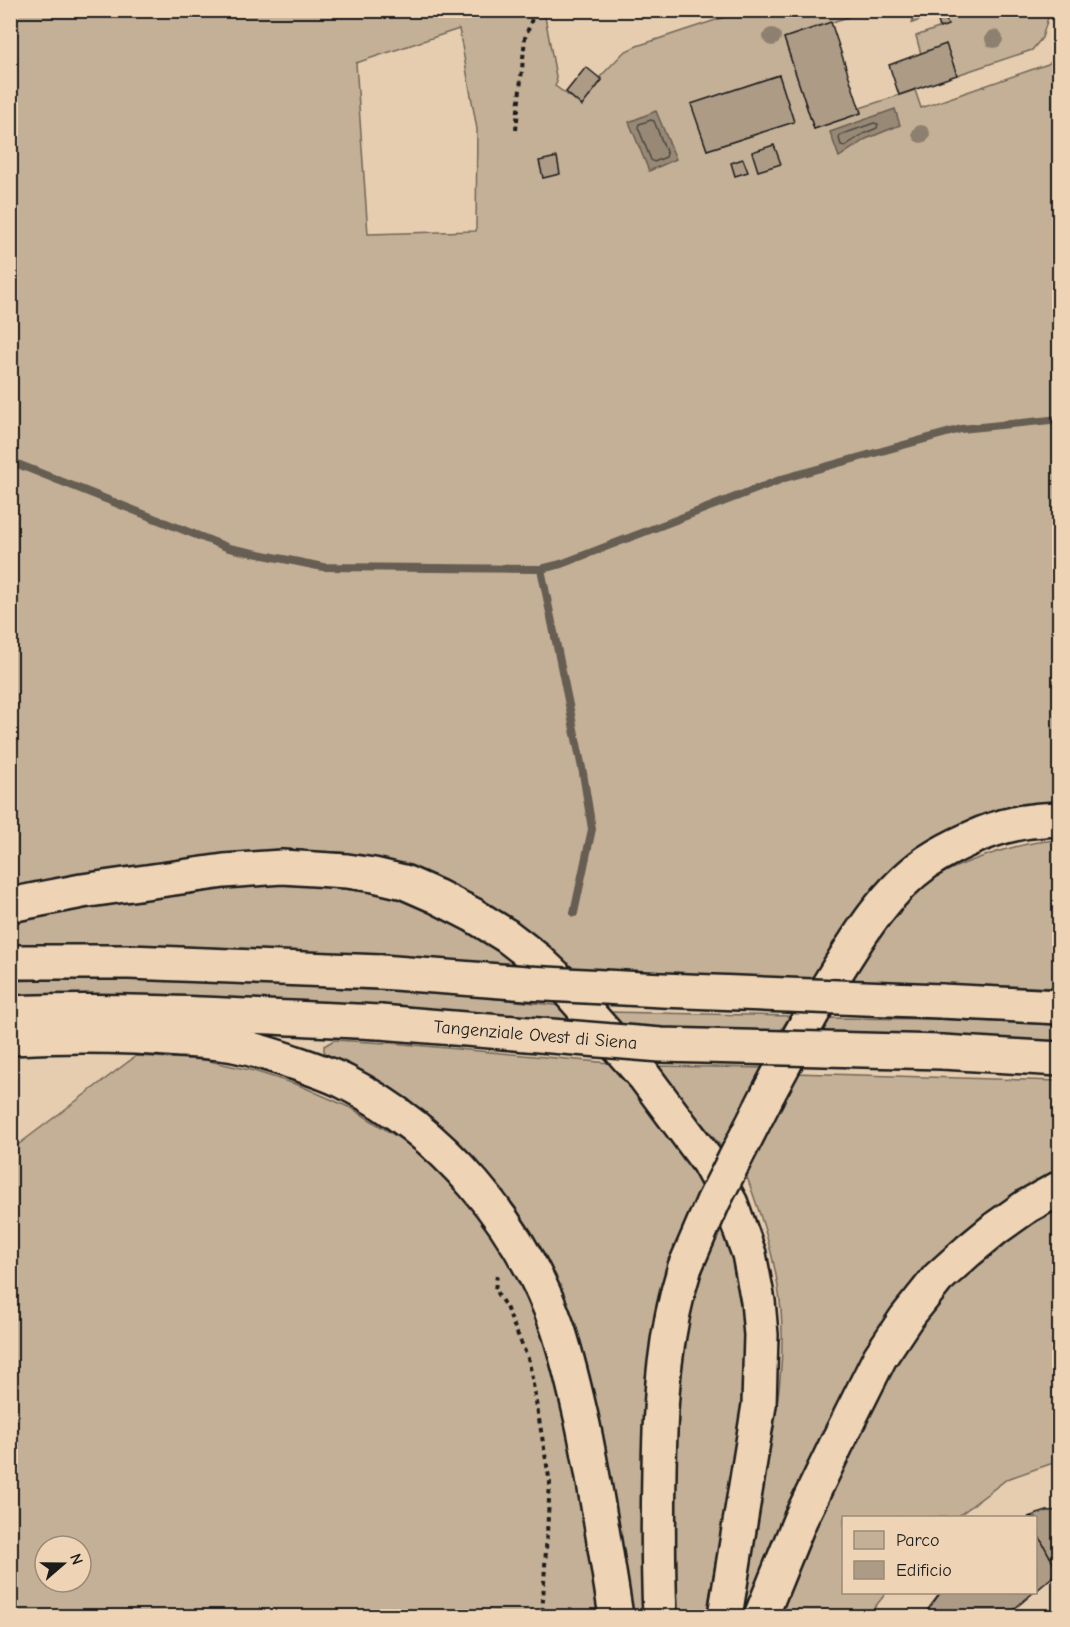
<svg xmlns="http://www.w3.org/2000/svg" width="1070" height="1627" font-family="'Comic Neue',sans-serif">
  <style>
    .green { fill: #c4b096; stroke: #706659; stroke-width: 1.5; fill-rule: evenodd }
    .water { fill: #988976; stroke: #665d52; stroke-width: 1.5 }
    .lines { fill: none; stroke-linecap: round; stroke-linejoin: round }
    .shore { stroke: #4e4840; stroke-width: 1.5 }
    .stream { stroke: #665d52; stroke-width: 8 }
    .building { fill: #ad9b86; stroke: #1c1c1c; stroke-width: 1.5 }
    .highway-casing { stroke: #1c1c1c; stroke-width: 38 }
    .path { stroke: #1c1c1c; stroke-width: 4; stroke-dasharray: 4.5 4.5; stroke-linecap: butt }
    .highway { stroke: #eed4b5; stroke-width: 33 }
    .highway-bridge-casing { stroke: #1c1c1c; stroke-width: 38; stroke-linecap: butt }
    .highway-bridge { stroke: #eed4b5; stroke-width: 33 }
    .tree { fill: #8e806f }
    .labels { text-anchor: middle; dominant-baseline: central; stroke-width: 5; stroke-linejoin: round; paint-order: stroke }
    .street-label { font-size: 18px; fill: #1c1c1c; stroke: #eed4b5 }
  </style>
  <rect width="100%" height="100%" fill="#e6cdaf"/>
  <filter id="ink" filterUnits="userSpaceOnUse"><feTurbulence type="fractalNoise" baseFrequency=".0167" numOctaves="2"/><feDisplacementMap in="SourceGraphic" scale="12" xChannelSelector="R" yChannelSelector="G"/><feConvolveMatrix kernelMatrix="1 2 1 2 8 2 1 2 1" color-interpolation-filters="sRGB"/></filter>
  <g filter="url(#ink)">
    <g class="green">
      <path d="M11,11h533l13,71 -2,4 27,19 20,-25 -2,-3 24,-25 13,-6 106,-35h123l-82,27 30,91 47,-16 -1,-5 55,-18 6,18 127,-44 11,-9v749l-177,77 -55,75 -15,24 -240,-7 -94,-73 -33,-20 -44,-16 -61,-12 -40,-1 -48,2 -241,40zM459,29l18,100 -1,102 -108,3 -12,-171zM779,75l15,47 -87,28 -15,-46z"/>
      <path d="M918,11h132l-8,27 -10,12 -75,25 -11,-30 -25,9 -5,-18 31,-11 -4,-13 -31,11 2,-8z"/>
      <path d="M1059,840v148l-209,-7c20,-35 43,-73 76,-97 19,-14 40,-22 62,-29 23,-8 47,-14 71,-15z"/>
      <path d="M313,884l39,3 42,8 36,12 95,59c-171,-11 -343,-26 -514,-19v-26l178,-29 76,-7z"/>
      <path d="M113,978l263,12 95,6 91,10 17,17 -568,-24 -1,-18z"/>
      <path d="M609,1012l181,4 -11,17 -156,-7z"/>
      <path d="M825,1018l111,1 123,6 1,19 -245,-10z"/>
      <path d="M334,1040l69,4 207,19 53,62 42,60 -11,24 -45,407h-19l-56,-274 -192,-256 -41,-24 -12,-5 -5,-6v-5z"/>
      <path d="M136,1056l69,4 49,11 47,15 52,23 54,34 57,51 28,35 43,78 28,92 40,217h-592v-466zM45,1546h36v36h-36z"/>
      <path d="M655,1066l111,2 -43,81z"/>
      <path d="M794,1073l265,8v89l-42,24 -60,46 -208,376h-11c9,-46 18,-92 26,-139 12,-62 25,-126 14,-190 -6,-40 -20,-80 -34,-118z"/>
      <path d="M1059,1206v255l-52,18 -50,38 -113,1v74l42,1 -18,23h-94l36,-89 77,-155 61,-84 76,-62z"/>
      <path d="M720,1220c7,21 17,43 20,65 11,71 0,140 -12,210 -8,40 -15,81 -22,121h-33l2,-227 15,-96z"/>
    </g>
    <g class="water">
      <path d="M895,109l5,16 -34,14 -27,18 -9,-25z"/>
      <path d="M656,111l20,48 -27,12 -20,-49z"/>
    </g>
    <g class="lines">
      <g class="shore">
        <path d="M651,120l3,1 13,33 -1,3 -12,5 -3,-2 -13,-33 1,-3z"/>
        <path d="M874,123l4,1 -1,4 -14,6 -18,12 -4,-1 -2,-7 1,-3z"/>
      </g>
      <g class="stream">
        <path d="M10,461l219,87 94,19 218,2 20,-5 224,-86 176,-49 99,-10"/>
        <path d="M541,569l42,204 9,56 -18,84"/>
      </g>
    </g>
    <g class="building">
      <path d="M943,12l5,13 -8,3 -4,-14z"/>
      <path d="M831,22l30,91 -47,16 -30,-91z"/>
      <path d="M946,44l11,31 -58,20 -10,-30z"/>
      <path d="M586,67l16,13 -20,26 -16,-14z"/>
      <path d="M779,75l15,47 -87,28 -16,-46z"/>
      <path d="M774,145l7,19 -23,7 -6,-19z"/>
      <path d="M557,157l3,17 -17,4 -4,-17z"/>
      <path d="M743,159l5,13 -13,4 -4,-13z"/>
      <path d="M1060,1510v46l-10,1 -14,-26v-13l-8,-1 19,-6z"/>
      <path d="M1036,1531l22,41 -22,19z"/>
      <path d="M941,1592h93l-28,24h-83z"/>
    </g>
    <g class="lines">
      <defs>
        <g id="highway">
          <path d="M10,905l72,-14 142,-20 58,-4 65,4 27,4 30,7 32,14 37,19 34,21 30,23 18,17 89,100 64,86 23,42 18,50 9,47 3,34 -2,70 -34,211"/>
          <path d="M10,962h119l252,10"/>
          <path d="M941,1001l119,6"/>
          <path d="M10,1013c124,-5 247,4 370,9"/>
          <path d="M10,1038c57,-3 114,-3 171,2 17,1 35,2 53,5 19,4 38,10 56,16 18,6 37,12 55,21 98,50 175,141 212,244 11,32 18,65 26,99 13,63 23,127 33,191"/>
          <path d="M942,1052l118,7"/>
          <path d="M768,1094c19,-36 39,-72 60,-108 27,-44 55,-93 99,-124 22,-15 61,-33 87,-38 15,-4 30,-4 46,-5"/>
          <path d="M660,1616c-2,-48 -2,-97 -1,-146 1,-69 5,-137 26,-203"/>
          <path d="M761,1616l39,-96 40,-83 40,-80 26,-39 32,-40 30,-27 28,-23 31,-22 33,-18"/>
        </g>
      </defs>
      <use href="#highway" class="highway-casing"/>
      <g class="path">
        <path d="M516,130l9,-92 8,-22 6,-6"/>
        <path d="M497,1275l-2,15 11,17 23,54 21,122 -8,133"/>
      </g>
      <use href="#highway" class="highway"/>
      <defs>
        <g id="highway-bridge">
          <path d="M381,972l146,11 135,7 279,11"/>
          <path id="s1" d="M380,1022l281,23 281,7"/>
          <path d="M685,1267l28,-65 55,-108"/>
        </g>
      </defs>
      <use href="#highway-bridge" class="highway-bridge-casing"/>
      <use href="#highway-bridge" class="highway-bridge"/>
    </g>
    <g class="tree">
      <circle cx="772" cy="37" r="9"/>
      <circle cx="994" cy="39" r="9"/>
      <circle cx="921" cy="134" r="9"/>
    </g>
  </g>
  <g class="labels">
    <g class="street-label">
      <text stroke="none"><textPath href="#s1" startOffset="156">Tangenziale Ovest di Siena</textPath></text>
    </g>
  </g>
  <rect width="1070" height="1627" fill="none" stroke="#eed4b5" stroke-width="36"/>
  <rect x="18" y="18" width="1034" height="1591" fill="none" stroke="#1c1c1c" stroke-width="2" filter="url(#ink)"/>
  <rect x="842" y="1516" width="195" height="78" fill="#eed4b5" stroke="#9a8a78" stroke-width="1.5"/>
  <rect x="854" y="1531" width="30" height="18" fill="#c4b096" stroke="#9a8a78" stroke-width="1.5"/>
  <text x="896" y="1546" font-size="18" fill="#1c1c1c">Parco</text>
  <rect x="854" y="1561" width="30" height="18" fill="#ad9b86" stroke="#9a8a78" stroke-width="1.5"/>
  <text x="896" y="1576" font-size="18" fill="#1c1c1c">Edificio</text>
  <g transform="translate(63 1564) rotate(70)"><circle r="28" fill="#eed4b5" stroke="#9a8a78" stroke-width="1.5"/>
  <path d="M0-4.5L10 22L0 15L-10 22Z" fill="#1c1c1c"/>
  <text y="-9" font-size="16" font-weight="bold" text-anchor="middle" fill="#1c1c1c">N</text>
  </g>
</svg>
